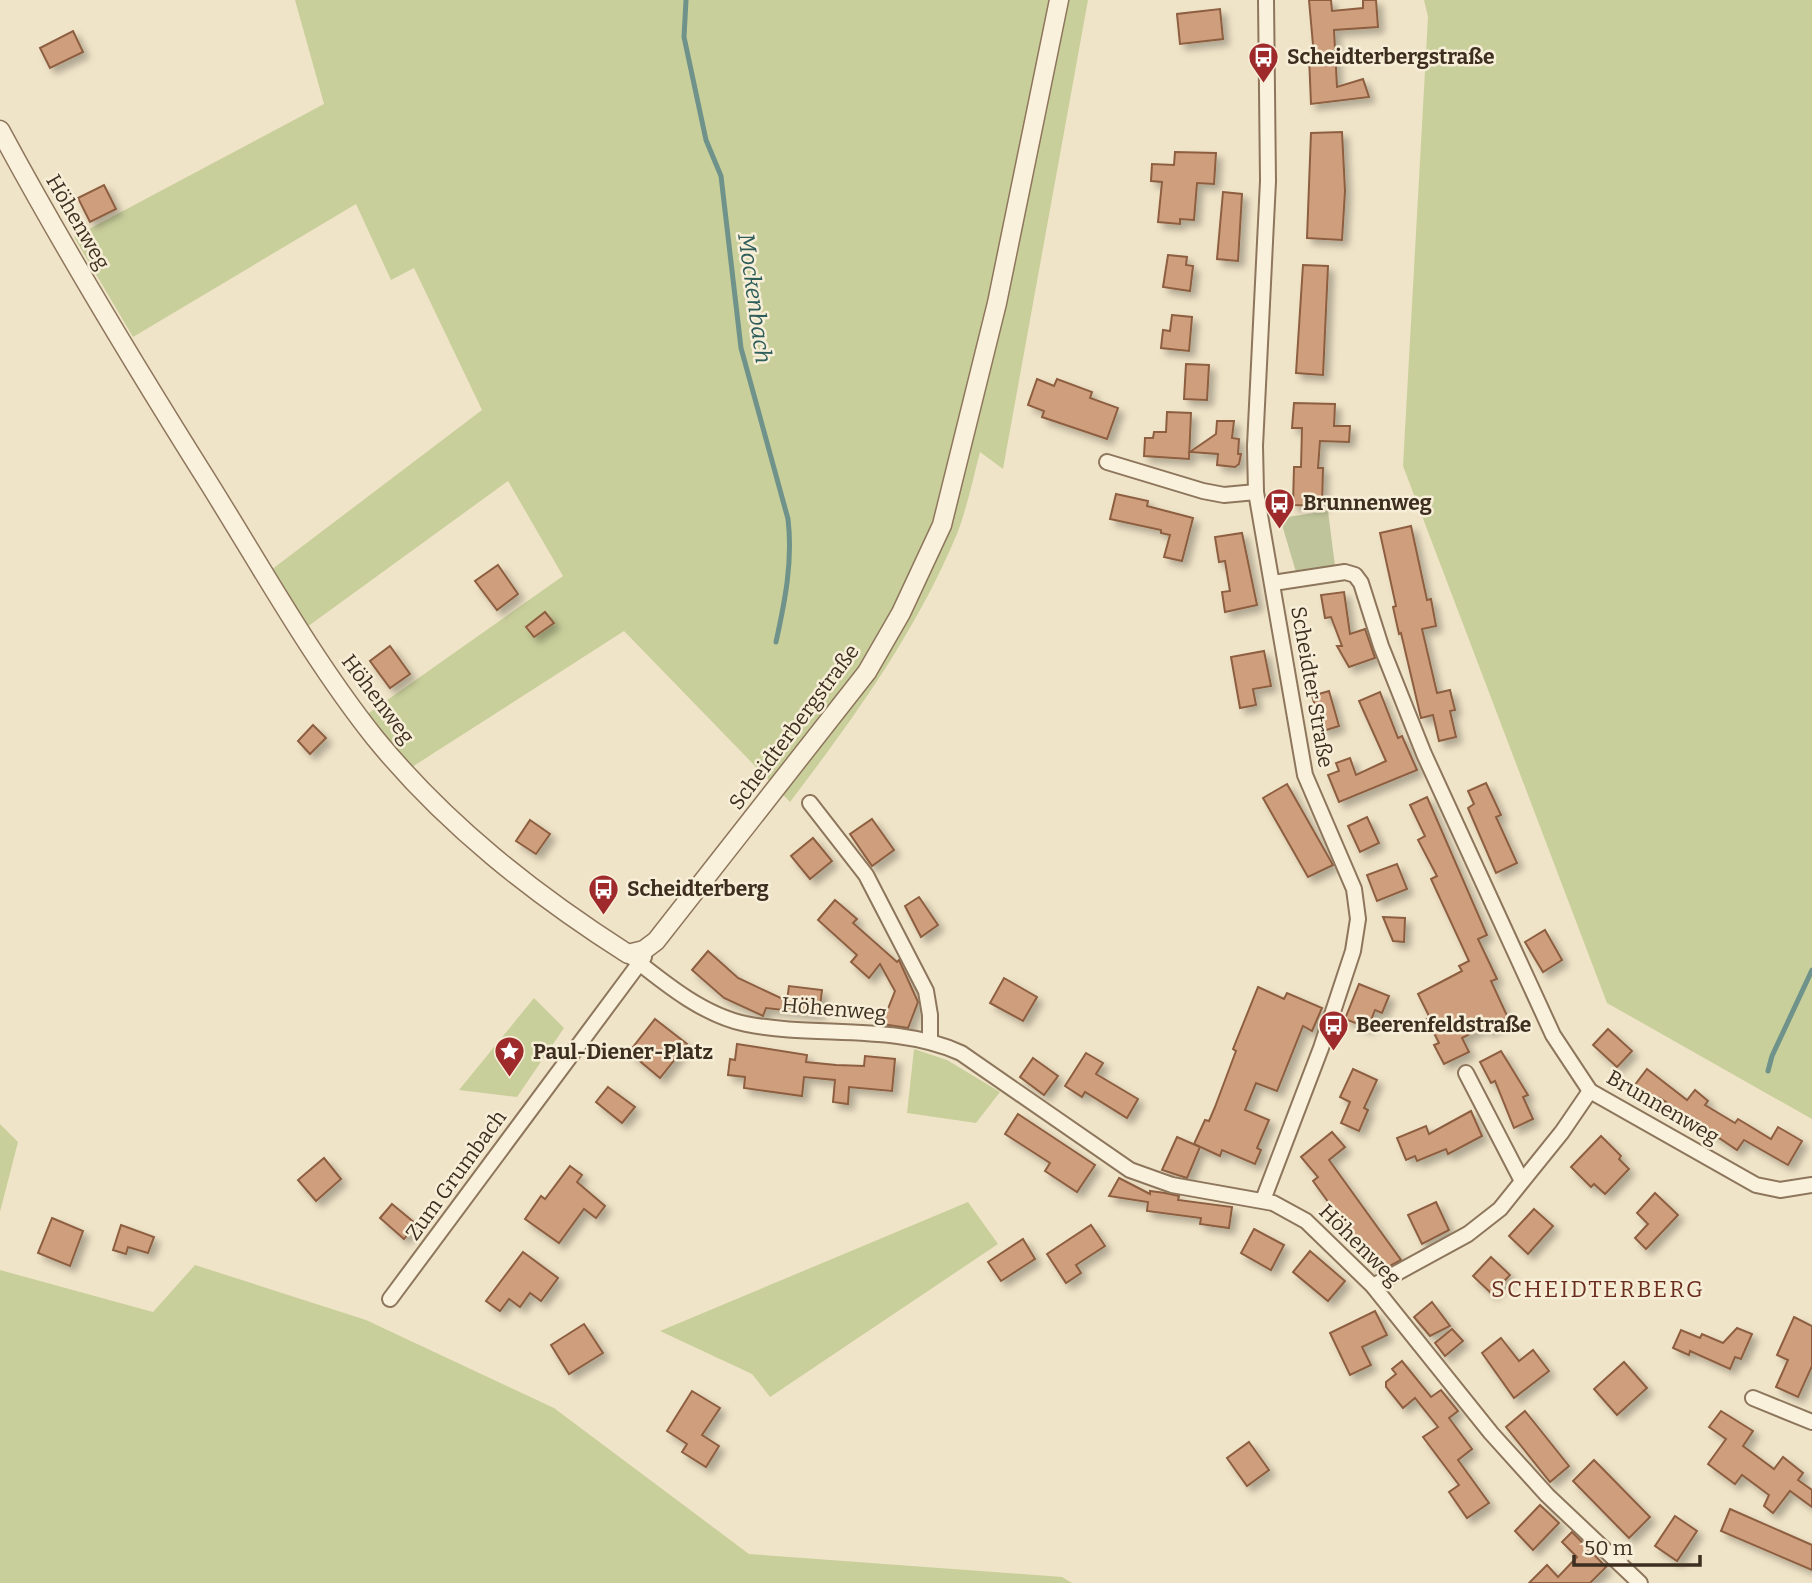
<svg xmlns="http://www.w3.org/2000/svg" width="1812" height="1583" font-family="Bitter,serif">
  <style>
    .green { fill: #c9cf9b }
    .cemetery { fill: #bfc49a }
    .lines { fill: none; stroke-linecap: round; stroke-linejoin: round }
    .stream { stroke: #6f938a; stroke-width: 5 }
    .building { fill: #cf9f7d; stroke: #8d5f41; stroke-width: 2; filter: url(#shadow) }
    .minor-casing { stroke: #8d765c; stroke-width: 18 }
    .tertiary-casing { stroke: #8d765c; stroke-width: 21 }
    .minor { stroke: #faf1dc; stroke-width: 14 }
    .tertiary { stroke: #faf1dc; stroke-width: 18 }
    .labels { text-anchor: middle; dominant-baseline: central; stroke-width: 5; stroke-linejoin: round; paint-order: stroke }
    .poi-label { font-size: 21px; font-weight: bold; fill: #3d2e20; stroke: #f7eed8; text-anchor: start }
    .street-label { font-size: 21px; fill: #3d2e20; stroke: #f7eed8 }
    .water-label { font-size: 23px; font-style: italic; fill: #2f5d5a; stroke: #f7eed8 }
    .neighbourhood-label { font-size: 23px; letter-spacing: 2px; fill: #6b2e1e; stroke: #f7eed8 }
  </style>
  <defs>
    <filter id="shadow"><feDropShadow dx="5.5" dy="5.5" stdDeviation="3.5" flood-color="#0004"/></filter>
  </defs>
  <rect width="100%" height="100%" fill="#f0e4c8"/>
  <g class="green">
    <path d="M295,0h793l-85,469 -23,-17c-7,27 -13,56 -23,82 -41,98 -103,184 -167,268l-166,-171 -212,136 -46,-52 197,-139 -55,-95 -201,146 -36,-57 211,-160 -68,-142 -23,12 -35,-76 -223,133 -59,-100 250,-133z"/>
    <path d="M1424,0h388v1119l-205,-116 -204,-537 25,-449z"/>
    <path d="M534,998l30,30 -47,69 -58,-7z"/>
    <path d="M914,1049l33,11 53,32 -24,31 -69,-10z"/>
    <path d="M0,1124l18,18 -18,70z"/>
    <path d="M968,1202l30,42 -228,153 -18,-23 -92,-43z"/>
    <path d="M195,1265l171,55 188,88 195,146 313,23 10,6h-1072v-313l153,42z"/>
  </g>
  <path class="cemetery" d="M1328,511l7,55 -39,6 -16,-54z"/>
  <g class="lines">
    <g class="stream">
      <path d="M686,0l-2,37 22,103 15,36 20,172 47,171c5,42 -3,82 -12,123"/>
      <path d="M1768,1071l4,-15 40,-86"/>
    </g>
  </g>
  <g class="building">
    <path d="M1309,0h22l1,11 31,-3v-8h13l2,27 -44,3 3,57 26,-8 6,18 -58,7 -2,-48h5z"/>
    <path d="M1220,9l3,30 -43,5 -3,-30z"/>
    <path d="M73,31l10,21 -33,16 -10,-20z"/>
    <path d="M1342,132l3,59 -3,49 -35,-2 4,-105z"/>
    <path d="M1175,152l41,1 -2,31 -17,-1 -3,37 -14,-1v5l-22,-2 4,-40 -11,-1 1,-17 22,1z"/>
    <path d="M104,185l12,24 -26,13 -12,-24z"/>
    <path d="M1223,192l19,2 -4,67 -21,-2z"/>
    <path d="M1168,255l19,2 -1,8 7,1 -3,25 -27,-4z"/>
    <path d="M1303,265l25,1 -5,109 -27,-2z"/>
    <path d="M1172,315l20,2 -3,34 -28,-3 2,-18 7,1z"/>
    <path d="M1186,364l23,1 -2,35 -23,-1z"/>
    <path d="M1037,379l17,7 3,-7 35,13 -2,6 28,10 -11,31 -65,-22 2,-6 -16,-6z"/>
    <path d="M1294,403l41,1 -1,22h16l-1,16 -29,-1 -2,27h5l-1,38 -29,-1 1,-38h7l1,-39h-10z"/>
    <path d="M1167,412l24,1 -2,46 -45,-3 1,-18h8l1,-6h12z"/>
    <path d="M1217,421h17l-2,17 7,1 -1,15h3l-2,10 -4,3 -18,-2 1,-11 -28,-2 26,-18z"/>
    <path d="M1116,494l32,7 -1,5 46,12 -11,43 -18,-4 6,-22 -9,-2v-3l-51,-11z"/>
    <path d="M1411,526l16,74 4,-1 5,27 -14,3 15,64 13,-3 5,20 -5,1 6,26 -17,4 -6,-26 -12,3 -20,-85 -2,1 -6,-27 3,-1 -16,-73z"/>
    <path d="M1242,533l15,72 -32,7 -3,-20 8,-1 -5,-30 -6,1 -4,-25z"/>
    <path d="M498,565l20,29 -21,16 -22,-29z"/>
    <path d="M1344,592l6,42 15,-5 10,29 -26,9 -12,-21h5l-11,-29 -6,1 -4,-23z"/>
    <path d="M545,612l9,11 -20,14 -8,-10z"/>
    <path d="M390,646l20,28 -20,14 -20,-27z"/>
    <path d="M1264,651l7,35 -18,3 3,16 -16,3 -9,-51z"/>
    <path d="M1329,691l10,35 -16,5 -11,-35z"/>
    <path d="M1380,692l18,46 4,-2 15,34 -78,32 -11,-27 11,-4 -3,-8 14,-5 6,17 30,-14 -27,-60z"/>
    <path d="M313,725l13,13 -16,16 -12,-13z"/>
    <path d="M1486,783l15,32 -5,2 21,46 -21,10 -28,-65 6,-4 -6,-13z"/>
    <path d="M1287,784l46,81 -25,12 -45,-79z"/>
    <path d="M1427,797l60,138 -9,4 19,40 -6,2 18,39 -22,11 -2,-5 -23,12 7,14 -25,12 -10,-19 5,-2 -12,-24 3,-1 -12,-24 44,-23 -3,-5 10,-5 -38,-82 6,-3 -19,-36 7,-4 -15,-31z"/>
    <path d="M1367,817l12,26 -19,9 -12,-26z"/>
    <path d="M872,819l22,31 -22,16 -22,-32z"/>
    <path d="M530,820l20,14 -14,20 -20,-13z"/>
    <path d="M813,838l19,23 -22,18 -19,-23z"/>
    <path d="M1397,864l10,25 -30,12 -10,-26z"/>
    <path d="M919,897l19,28 -17,12 -16,-31z"/>
    <path d="M835,900l22,19 -4,4 44,39 2,-2 19,42 -10,26 -26,-4 13,-33 -15,-27 -11,14 -18,-16 6,-7 -39,-35z"/>
    <path d="M1383,917l22,1 -1,24 -11,-1z"/>
    <path d="M1545,930l17,30 -19,12 -18,-30z"/>
    <path d="M708,951l30,27 49,23 2,-15 33,4 -3,24 -53,-6 -3,8 -39,-18 -32,-28z"/>
    <path d="M1004,978l33,19 -14,24 -33,-18z"/>
    <path d="M1359,984l30,12 -7,17 -7,-3 -7,18 -23,-9z"/>
    <path d="M1258,987l26,12 3,-6 35,15 -10,23 -9,-5 -26,65 -21,-8 -11,27 24,10 -12,28 4,2 -6,14 -33,-14 -2,6 -26,-12 11,-24 4,1 6,-14 21,-56 -3,-2z"/>
    <path d="M655,1019l32,25 -27,34 -31,-26z"/>
    <path d="M1608,1029l24,22 -15,16 -24,-22z"/>
    <path d="M737,1044l70,11 -1,7 30,3 28,1 1,-10 30,3 -3,32 -43,-4 -1,17 -15,-2 2,-22 -31,-3 -2,19 -58,-8 1,-11 -17,-2 2,-16 5,1z"/>
    <path d="M1501,1051l27,44 -5,2 10,22 -19,9 -19,-47 -4,2 -11,-21z"/>
    <path d="M1086,1053l17,10 -7,11 42,25 -11,19 -42,-26 -3,5 -17,-11z"/>
    <path d="M1033,1058l25,18 -14,19 -24,-18z"/>
    <path d="M1353,1069l24,11 -13,28 4,2 -9,21 -18,-8 9,-21 -10,-5z"/>
    <path d="M1647,1069l40,31 8,-10 13,11 -3,4 30,18 3,-4 33,20 7,-12 24,14 -14,24 -44,-25 -7,10 -77,-52 -4,5 -22,-17z"/>
    <path d="M608,1087l27,20 -13,16 -26,-21z"/>
    <path d="M1471,1111l11,25 -34,18 -2,-5 -29,12 -2,-5 -9,4 -9,-22 29,-12 3,8z"/>
    <path d="M1018,1114l77,51 -18,27 -32,-21 5,-8 -45,-29z"/>
    <path d="M1332,1132l13,15 -16,13 72,100 -22,12 -66,-91 5,-4 -17,-20z"/>
    <path d="M1601,1136l20,20 -2,3 10,10 -24,25 -11,-10 -3,3 -20,-20z"/>
    <path d="M1177,1137l23,10 -13,31 -25,-8z"/>
    <path d="M324,1158l17,21 -25,22 -18,-21z"/>
    <path d="M570,1166l12,9 -5,7 28,24 -9,12 -12,-9 -25,34 -34,-24 16,-23 4,3z"/>
    <path d="M1119,1178l31,16v-3l15,2 14,3 -1,4 54,7 -3,21 -29,-4 1,-6 -54,-7 1,-9 -39,-6z"/>
    <path d="M1655,1193l23,22 -32,34 -11,-11 13,-14 -11,-11z"/>
    <path d="M1436,1202l13,28 -27,14 -14,-29z"/>
    <path d="M392,1204l24,20 -12,15 -24,-21z"/>
    <path d="M1534,1209l19,17 -25,28 -19,-18z"/>
    <path d="M52,1218l31,13 -13,35 -32,-13z"/>
    <path d="M121,1225l33,12 -6,16 -20,-6 -2,7 -13,-4z"/>
    <path d="M1091,1225l14,21 -29,19 5,8 -15,10 -19,-29z"/>
    <path d="M1254,1229l30,16 -13,25 -30,-17z"/>
    <path d="M1023,1239l12,20 -34,22 -13,-19z"/>
    <path d="M1310,1251l35,30 -17,20 -35,-29z"/>
    <path d="M523,1252l35,26 -17,23 -11,-8 -10,14 -11,-8 -9,12 -14,-10z"/>
    <path d="M1491,1257l19,18 -18,19 -19,-18z"/>
    <path d="M1432,1302l18,24 -20,10 -16,-19z"/>
    <path d="M1375,1311l12,24 -25,12 9,18 -21,10 -20,-42z"/>
    <path d="M1794,1317l18,9v40l-14,31 -22,-10 12,-27 -11,-5z"/>
    <path d="M584,1324l19,29 -34,21 -18,-29z"/>
    <path d="M1737,1328l15,6 -11,25 -6,-2 -5,12 -40,-18 -1,4 -16,-7 8,-18 19,8 2,-4 21,9z"/>
    <path d="M1452,1329l11,12 -18,15 -10,-13z"/>
    <path d="M1501,1338l18,23 14,-11 16,21 -35,27 -32,-45z"/>
    <path d="M1402,1361l29,36 10,-7 17,21 -9,7 23,31 -14,11 31,43 -22,15 -18,-26 10,-7 -36,-48 15,-10 -23,-29 -12,10 -17,-21v-5l10,-8 -4,-5z"/>
    <path d="M1624,1362l23,26 -30,27 -23,-26z"/>
    <path d="M692,1391l28,17 -18,27 17,11 -13,21 -24,-15 5,-8 -20,-13z"/>
    <path d="M1525,1411l44,55 -19,16 -44,-55z"/>
    <path d="M1721,1411l32,20 -10,15 31,23 9,-12 20,16 -5,7 14,10v17l-22,-16 -17,22 -9,-7 5,-11 -27,-20 -7,9 -27,-20 18,-25 -17,-12z"/>
    <path d="M1249,1442l20,28 -22,16 -20,-28z"/>
    <path d="M1594,1460l56,57 -21,21 -56,-57z"/>
    <path d="M1540,1505l19,18 -26,27 -18,-19z"/>
    <path d="M1730,1509l82,36v25l-91,-39z"/>
    <path d="M1675,1516l22,15 -20,30 -22,-15z"/>
    <path d="M1572,1532l34,35 -16,16h-61l18,-18 11,12 19,-20 -15,-15z"/>
  </g>
  <g class="lines">
    <defs>
      <g id="minor">
        <path d="M1107,462l96,29 21,4 32,-3"/>
        <path d="M1273,583l72,-11 10,3 6,8 20,63 43,108 129,281 37,56 166,94 24,5 32,-5"/>
        <path d="M810,803l56,72 60,116 4,24v26"/>
        <path d="M628,954c34,27 74,61 118,70 71,14 149,-1 215,29l169,117 42,15 101,18 33,18 67,65 118,147 56,62 93,88"/>
        <path d="M1466,1073l56,108"/>
        <path d="M1263,1200l58,-152 32,-97 5,-32 -4,-30 -49,-114 -49,-283 -1,-46 13,-265 -2,-181"/>
        <path d="M1373,1286l95,-52 32,-25 62,-77 28,-41"/>
        <path d="M390,1299l254,-342"/>
        <path d="M1753,1398l59,24"/>
      </g>
      <path id="tertiary" d="M0,130c65,121 137,239 210,355 53,85 103,175 165,253 71,87 159,156 253,216l16,-4 12,-9 211,-269 34,-59 41,-88 55,-222 62,-303"/>
    </defs>
    <use href="#minor" class="minor-casing"/>
    <use href="#tertiary" class="tertiary-casing"/>
    <use href="#minor" class="minor"/>
    <use href="#tertiary" class="tertiary"/>
  </g>
  <defs>
    <symbol id="bus-pin" viewBox="-11 -11 22 30"><path d="M0 17L-7.5 6A9.5 9.5 0 1 1 7.5 6Z" fill="#9e2a2b" stroke="#f7eed8"/><path d="M-5-6H5V4H4V6H2V4H-2V6H-4V4H-5ZM-3.5-4V0h7V-4ZM-3.5 1.2v1.5H-2V1.2ZM2 1.2v1.5H3.5V1.2Z" fill="#fff"/></symbol>
    <symbol id="sight-pin" viewBox="-11 -11 22 30"><path d="M0 17L-7.5 6A9.5 9.5 0 1 1 7.5 6Z" fill="#9e2a2b" stroke="#f7eed8"/><path d="M0-6L1.8-2.2L6-1.7L2.9 1.2L3.7 5.4L0 3.3L-3.7 5.4L-2.9 1.2L-6-1.7L-1.8-2.2Z" fill="#fff"/></symbol>
  </defs>
  <g fill-rule="evenodd">
    <use href="#bus-pin" x="1246" y="40" width="35" height="47"/>
    <use href="#bus-pin" x="1262" y="486" width="35" height="47"/>
    <use href="#bus-pin" x="586" y="872" width="35" height="47"/>
    <use href="#bus-pin" x="1316" y="1008" width="35" height="47"/>
    <use href="#sight-pin" x="492" y="1034" width="35" height="47"/>
  </g>
  <g class="labels">
    <g class="poi-label">
      <text x="1287" y="57">Scheidterbergstraße</text>
      <text x="1303" y="503">Brunnenweg</text>
      <text x="627" y="889">Scheidterberg</text>
      <text x="1356" y="1025">Beerenfeldstraße</text>
      <text x="533" y="1052">Paul-Diener-Platz</text>
    </g>
    <g class="street-label">
      <text transform="translate(78 222) rotate(60)">Höhenweg</text>
      <text transform="translate(1312 687) rotate(80)">Scheidter Straße</text>
      <text transform="translate(378 699) rotate(53)">Höhenweg</text>
      <text transform="translate(794 727) rotate(-53)">Scheidterbergstraße</text>
      <text transform="translate(834 1009) rotate(5)">Höhenweg</text>
      <text transform="translate(1663 1107) rotate(30)">Brunnenweg</text>
      <text transform="translate(456 1175) rotate(-54)">Zum Grumbach</text>
      <text transform="translate(1360 1245) rotate(45)">Höhenweg</text>
    </g>
    <g class="water-label">
      <text transform="translate(755 298) rotate(82)">Mockenbach</text>
    </g>
    <g class="neighbourhood-label">
      <text x="1598" y="1289">SCHEIDTERBERG</text>
    </g>
  </g>
  <path d="M1574 1555v10h126v-10" fill="none" stroke="#3d2e20" stroke-width="3.5"/>
  <text x="1584" y="1555" font-size="21" fill="#3d2e20" stroke="#f7eed8" stroke-width="5" paint-order="stroke">50 m</text>
</svg>
